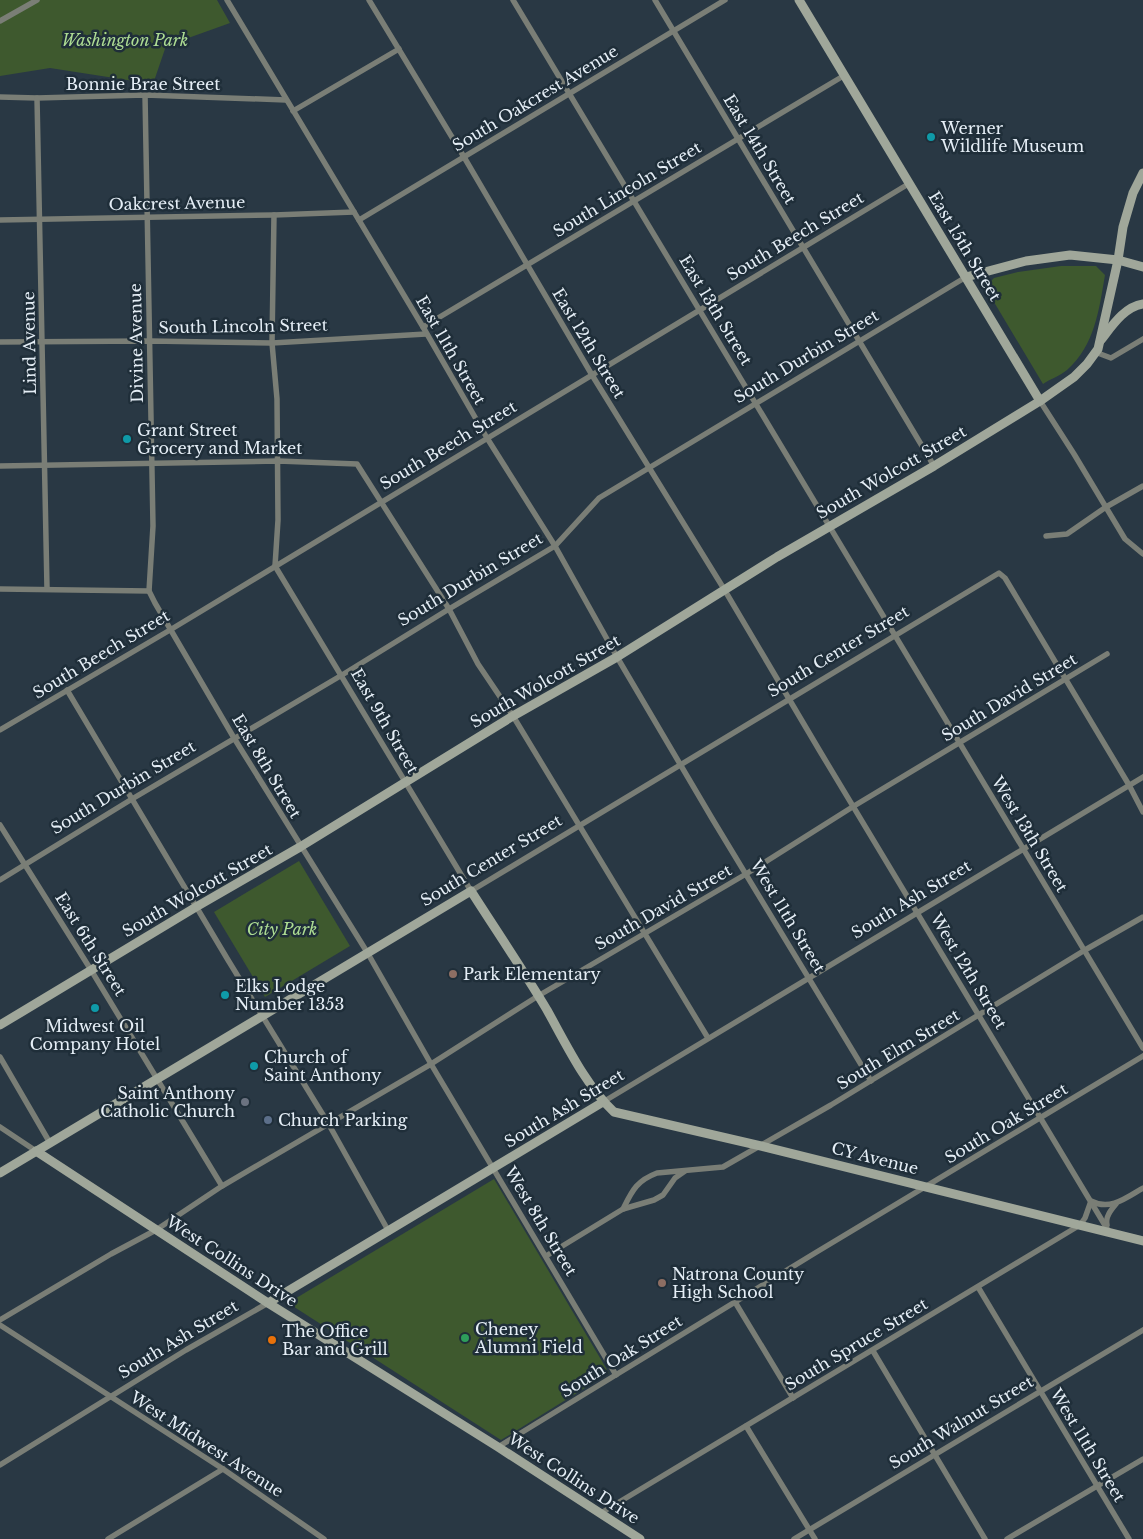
<svg xmlns="http://www.w3.org/2000/svg" width="1143" height="1539" font-family="'Libre Baskerville',serif">
  <style>
    .green { fill: #3e592e }
    .lines { fill: none; stroke-linecap: round; stroke-linejoin: round }
    .street { stroke: #7a7e76; stroke-width: 5.5 }
    .secondary { stroke: #a0a79a; stroke-width: 9 }
    .culture-dot { fill: #0f9aa8; stroke: #1f2e39; stroke-width: 2 }
    .education-dot { fill: #8d6e63; stroke: #1f2e39; stroke-width: 2 }
    .worship-dot { fill: #6b7280; stroke: #1f2e39; stroke-width: 2 }
    .service-dot { fill: #5c6f8a; stroke: #1f2e39; stroke-width: 2 }
    .leisure-dot { fill: #2e9e5b; stroke: #1f2e39; stroke-width: 2 }
    .food-dot { fill: #e8710a; stroke: #1f2e39; stroke-width: 2 }
    .labels { text-anchor: middle; dominant-baseline: central; stroke-width: 5; stroke-linejoin: round; paint-order: stroke }
    .park-label { font-size: 16px; font-style: italic; fill: #addc93; stroke: #1f2e39 }
    .street-label { font-size: 16px; fill: #e5eef6; stroke: #1f2e39 }
    .poi-label { font-size: 16px; fill: #e5eef6; stroke: #1f2e39; text-anchor: start }
  </style>
  <rect width="100%" height="100%" fill="#293844"/>
  <g class="green">
    <path d="M0,0h217l13,23 -64,23 -13,38 -103,-16 -50,8z"/>
    <path d="M1061,266h35l9,9c-6,35 -10,70 -38,95 -7,6 -17,9 -24,14l-58,-97 9,-9 24,-6z"/>
    <path d="M299,861l51,85 -85,51 -51,-85z"/>
    <path d="M494,1179l115,194 -108,67 -213,-137z"/>
  </g>
  <g class="lines">
    <g class="street">
      <path d="M227,0l196,327 64,111 68,108 62,111 96,163 158,261"/>
      <path d="M369,0l95,157 128,218 132,214 97,164 288,479"/>
      <path d="M513,0l630,1048"/>
      <path d="M655,0l279,466"/>
      <path d="M0,21l37,-21"/>
      <path d="M145,95l8,431 -4,65 6,12 79,135 133,214 64,112 185,311"/>
      <path d="M0,97l37,1 108,-3 141,5"/>
      <path d="M37,98l10,490"/>
      <path d="M293,111l106,-62"/>
      <path d="M274,215l-2,128 5,56 1,121 -3,46"/>
      <path d="M0,220l274,-5 80,-3"/>
      <path d="M359,220l366,-220"/>
      <path d="M423,327l422,-252"/>
      <path d="M0,342l150,-1 122,2 154,-9"/>
      <path d="M1095,352l16,6 32,-19"/>
      <path d="M1040,401l34,53 51,85 18,15"/>
      <path d="M0,466l278,-5 79,3 92,145 29,55 35,52 195,322"/>
      <path d="M1046,536l21,-2 39,-27 37,-21"/>
      <path d="M275,566l196,325 528,-318 6,5 124,207 14,27"/>
      <path d="M0,589l149,2"/>
      <path d="M67,690l161,270 100,163 61,109"/>
      <path d="M0,730l170,-100 740,-447"/>
      <path d="M0,825l91,145 131,216"/>
      <path d="M0,880l132,-81 210,-124 107,-66 106,-63 44,-48 367,-221"/>
      <path d="M0,1057l50,86"/>
      <path d="M603,1102l540,-325"/>
      <path d="M0,1127l36,24"/>
      <path d="M623,1209c9,-18 13,-28 34,-36l66,-6 108,-62 254,-155 58,-33"/>
      <path d="M1107,1225c-2,-8 4,-15 9,-21"/>
      <path d="M546,1256l77,-47 31,-9 9,-5 12,-17 10,-7"/>
      <path d="M978,1287l151,252"/>
      <path d="M735,1302l58,96"/>
      <path d="M0,1320l111,-66 45,-24 66,-44 209,-122 107,-68 208,-122 108,-68 253,-152"/>
      <path d="M0,1325l223,144 101,70"/>
      <path d="M873,1351l112,188"/>
      <path d="M746,1426l69,113"/>
      <path d="M498,1447l317,-194 328,-197"/>
      <path d="M0,1465l186,-115 82,-47"/>
      <path d="M601,1513l479,-288 5,-7 6,-17c19,10 35,-3 52,-13"/>
      <path d="M108,1539l115,-70"/>
      <path d="M794,1539l349,-209"/>
      <path d="M1007,1539l136,-80"/>
    </g>
    <g class="secondary">
      <path d="M799,0l241,401"/>
      <path d="M966,277l60,-16 44,-6 48,5 25,7"/>
      <path d="M1101,340c11,-14 23,-33 42,-36"/>
      <path d="M0,1025l196,-118 104,-60 213,-131 104,-59 160,-100 157,-91 106,-65 34,-24 13,-13 11,-15 20,-89 5,-33 10,-34 10,-20"/>
      <path d="M36,1151l232,152 230,144 142,92"/>
      <path d="M0,1173l471,-282c25,39 52,79 76,119 19,34 39,76 67,102l147,34 382,95"/>
      <path d="M268,1303l335,-201"/>
    </g>
  </g>
  <g class="culture-dot">
    <circle cx="931" cy="137" r="5"/>
    <circle cx="127" cy="439" r="5"/>
    <circle cx="225" cy="995" r="5"/>
    <circle cx="95" cy="1008" r="5"/>
    <circle cx="254" cy="1066" r="5"/>
  </g>
  <g class="education-dot">
    <circle cx="453" cy="974" r="5"/>
    <circle cx="662" cy="1283" r="5"/>
  </g>
  <circle class="worship-dot" cx="245" cy="1102" r="5"/>
  <circle class="service-dot" cx="268" cy="1120" r="5"/>
  <circle class="leisure-dot" cx="465" cy="1338" r="5"/>
  <circle class="food-dot" cx="272" cy="1340" r="5"/>
  <g class="labels">
    <g class="park-label">
      <text x="125" y="40">Washington Park</text>
      <text x="282" y="929">City Park</text>
    </g>
    <g class="street-label">
      <text x="143" y="84">Bonnie Brae Street</text>
      <text transform="translate(535 98) rotate(-31)">South Oakcrest Avenue</text>
      <text transform="translate(760 149) rotate(59)">East 14th Street</text>
      <text transform="translate(627 189) rotate(-31)">South Lincoln Street</text>
      <text transform="translate(177 203) rotate(-1)">Oakcrest Avenue</text>
      <text transform="translate(795 236) rotate(-31)">South Beech Street</text>
      <text transform="translate(965 246) rotate(59)">East 15th Street</text>
      <text transform="translate(716 310) rotate(59)">East 13th Street</text>
      <text transform="translate(243 326) rotate(-1)">South Lincoln Street</text>
      <text transform="translate(29 343) rotate(-91)">Lind Avenue</text>
      <text transform="translate(136 343) rotate(-91)">Divine Avenue</text>
      <text transform="translate(589 343) rotate(59)">East 12th Street</text>
      <text transform="translate(451 350) rotate(60)">East 11th Street</text>
      <text transform="translate(806 356) rotate(-31)">South Durbin Street</text>
      <text transform="translate(448 445) rotate(-31)">South Beech Street</text>
      <text transform="translate(891 472) rotate(-30)">South Wolcott Street</text>
      <text transform="translate(470 579) rotate(-31)">South Durbin Street</text>
      <text transform="translate(838 651) rotate(-31)">South Center Street</text>
      <text transform="translate(101 654) rotate(-31)">South Beech Street</text>
      <text transform="translate(545 681) rotate(-30)">South Wolcott Street</text>
      <text transform="translate(1009 697) rotate(-31)">South David Street</text>
      <text transform="translate(385 721) rotate(60)">East 9th Street</text>
      <text transform="translate(267 766) rotate(59)">East 8th Street</text>
      <text transform="translate(123 787) rotate(-31)">South Durbin Street</text>
      <text transform="translate(1030 834) rotate(59)">West 13th Street</text>
      <text transform="translate(491 860) rotate(-31)">South Center Street</text>
      <text transform="translate(197 890) rotate(-30)">South Wolcott Street</text>
      <text transform="translate(911 899) rotate(-31)">South Ash Street</text>
      <text transform="translate(663 907) rotate(-30)">South David Street</text>
      <text transform="translate(788 916) rotate(59)">West 11th Street</text>
      <text transform="translate(91 944) rotate(58)">East 6th Street</text>
      <text transform="translate(969 971) rotate(59)">West 12th Street</text>
      <text transform="translate(898 1049) rotate(-31)">South Elm Street</text>
      <text transform="translate(564 1108) rotate(-31)">South Ash Street</text>
      <text transform="translate(1006 1123) rotate(-31)">South Oak Street</text>
      <text transform="translate(875 1158) rotate(14)">CY Avenue</text>
      <text transform="translate(541 1221) rotate(59)">West 8th Street</text>
      <text transform="translate(232 1261) rotate(33)">West Collins Drive</text>
      <text transform="translate(178 1339) rotate(-31)">South Ash Street</text>
      <text transform="translate(856 1344) rotate(-31)">South Spruce Street</text>
      <text transform="translate(621 1356) rotate(-32)">South Oak Street</text>
      <text transform="translate(961 1422) rotate(-31)">South Walnut Street</text>
      <text transform="translate(207 1444) rotate(33)">West Midwest Avenue</text>
      <text transform="translate(1088 1445) rotate(59)">West 11th Street</text>
      <text transform="translate(574 1478) rotate(33)">West Collins Drive</text>
    </g>
    <g class="poi-label">
      <text x="941" y="128">Werner<tspan x="941" dy="18">Wildlife Museum</tspan></text>
      <text x="137" y="430">Grant Street<tspan x="137" dy="18">Grocery and Market</tspan></text>
      <text x="463" y="974">Park Elementary</text>
      <text x="235" y="986">Elks Lodge<tspan x="235" dy="18">Number 1353</tspan></text>
      <text x="95" y="1026" text-anchor="middle">Midwest Oil<tspan x="95" dy="18">Company Hotel</tspan></text>
      <text x="264" y="1057">Church of<tspan x="264" dy="18">Saint Anthony</tspan></text>
      <text x="235" y="1093" text-anchor="end">Saint Anthony<tspan x="235" dy="18">Catholic Church</tspan></text>
      <text x="278" y="1120">Church Parking</text>
      <text x="672" y="1274">Natrona County<tspan x="672" dy="18">High School</tspan></text>
      <text x="475" y="1329">Cheney<tspan x="475" dy="18">Alumni Field</tspan></text>
      <text x="282" y="1331">The Office<tspan x="282" dy="18">Bar and Grill</tspan></text>
    </g>
  </g>
</svg>
